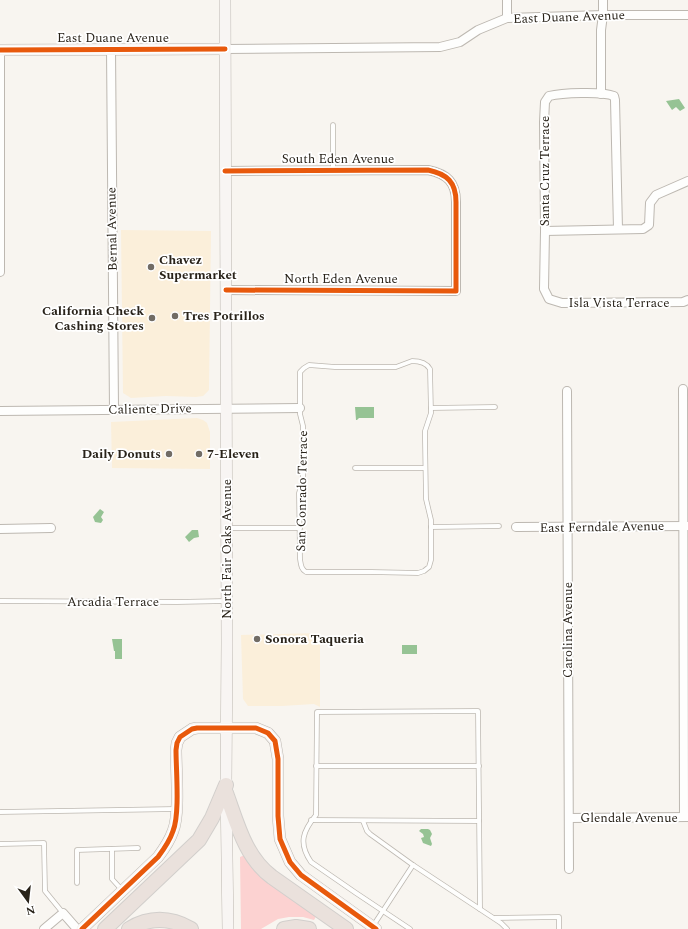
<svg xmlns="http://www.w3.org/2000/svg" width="688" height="929" font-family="Spectral,serif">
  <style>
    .built { fill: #fbefda }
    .green { fill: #fcd2d1 }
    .water { fill: #96c394 }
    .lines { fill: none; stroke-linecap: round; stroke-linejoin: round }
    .lane-casing { stroke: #bdb8b1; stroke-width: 5.5 }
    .street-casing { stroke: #bdb8b1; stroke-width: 10 }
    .secondary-casing { stroke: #bdb8b1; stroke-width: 12 }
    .highway-casing { stroke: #d2cfcc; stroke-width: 16 }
    .lane { stroke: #fefefd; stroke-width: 4 }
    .street { stroke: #fefefd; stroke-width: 8 }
    .secondary { stroke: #f8f5f3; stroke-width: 11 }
    .highway { stroke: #eae1dc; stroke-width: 14 }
    .cycleway-casing { stroke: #fff; stroke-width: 8 }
    .cycleway { stroke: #e8590c; stroke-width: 5 }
    .poi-dot { fill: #716c65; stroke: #fff; stroke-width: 1.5 }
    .labels { text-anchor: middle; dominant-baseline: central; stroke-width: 3.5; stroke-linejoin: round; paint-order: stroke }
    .street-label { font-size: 13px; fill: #29231a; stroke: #fff }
    .poi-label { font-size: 13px; font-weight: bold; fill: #29231a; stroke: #fff; text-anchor: start }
  </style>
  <rect width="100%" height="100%" fill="#f8f5f0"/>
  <g class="built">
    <path d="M121,230l90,1 -2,159 -6,6 -7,1 -30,-1 -35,2 -8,-5z"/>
    <path d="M197,418l6,2 4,3 3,9v37l-98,-1 -1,-46z"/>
    <path d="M320,633v74l-6,-3 -32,2h-34l-5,-7 -2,-64z"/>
  </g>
  <path class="green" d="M247,854l71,59 -4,7 -11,-3h-14l-11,2 -17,10h-20l-1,-72z"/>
  <g class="water">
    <path d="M679,99l6,9 -5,3 -4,-4 -4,3 -6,-9z"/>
    <path d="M355,407h19v11h-15l-2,2h-1z"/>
    <path d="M100,509l4,3 -3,5 2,3 -2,3 -6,-1 -2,-5z"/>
    <path d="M192,530h6l1,7 -5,1 -5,4 -4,-5z"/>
    <path d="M112,639h10v20h-7v-8h-1z"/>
    <rect x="402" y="645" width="15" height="9"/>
    <path d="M421,829h7l2,1 2,4 -2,4 2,6 -1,2 -8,-3 -2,-5 3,-1 -1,-3 -4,-3z"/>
  </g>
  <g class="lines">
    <defs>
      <g id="lane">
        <path d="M333,170v-45"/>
        <path d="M412,361c7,0 14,1 18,8l1,44 -6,18v8l1,60 5,21v40l-2,7 -5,4 -6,2 -47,-1h-65c-5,-3 -5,-7 -6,-13l-1,-66 4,-13v-54l-3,-12v-42l4,-4 5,-3 26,2h61z"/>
        <path d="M431,408l64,-1"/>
        <path d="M355,468h70"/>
        <path d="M431,527l68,-1"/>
        <path d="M228,528h72"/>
        <path d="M0,601l177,1 49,-1"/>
        <path d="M316,766h163"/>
        <path d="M0,812l176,-3"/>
        <path d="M311,820l168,1"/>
        <path d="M363,821l4,10 3,3 43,31 88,58 6,6"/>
        <path d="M0,844l44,-1 1,48 18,22"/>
        <path d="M112,849v30l10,11"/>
        <path d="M77,883v-33l61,-2"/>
        <path d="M495,918l64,-1v12"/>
        <path d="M373,926l40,-61"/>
        <path d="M410,929l-54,-36 -45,-31c-13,-19 -8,-31 5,-47l1,-103 161,-1 2,198"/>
      </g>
      <g id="street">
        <path d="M507,18v-18"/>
        <path d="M111,49l3,360"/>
        <path d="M225,49l215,-2 20,-5 18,-12 29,-12 96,-3h85"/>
        <path d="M601,94v-64l2,-15v-15"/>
        <path d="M225,171l203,-1c19,4 28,12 28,32v89l-230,-1"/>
        <path d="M618,229l-3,-129 -1,-4c-12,-5 -53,-3 -65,0l-4,6 -1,20 1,109 -1,58 5,10 13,4 121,-1 5,-2"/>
        <path d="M545,231l98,-2 6,-4 1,-22 6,-8 32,-14"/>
        <path d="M0,272v-222"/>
        <path d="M683,389l1,428"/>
        <path d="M567,391l2,478"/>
        <path d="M0,411l300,-3"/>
        <path d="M516,527l171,-1"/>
        <path d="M0,529l51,-1"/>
        <path d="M569,818l119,-1"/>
        <path d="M44,929l19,-16 14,16"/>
      </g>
      <g id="secondary">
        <path d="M225,0l2,643 -1,142 2,144"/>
        <path d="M0,50l225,-1"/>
        <path d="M82,929l76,-72c6,-8 12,-17 15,-26 7,-17 3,-61 3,-81l1,-7 3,-6 12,-8 5,-1h59l12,5 7,8 3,18v57l2,23 10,23 11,13 75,54"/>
      </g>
      <g id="highway">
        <path d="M226,793c11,30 19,64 46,84l74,52"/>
        <path d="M105,929l94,-89 13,-22 14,-33"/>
        <path d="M129,929c20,-12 41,-12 62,0"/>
        <path d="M284,929l12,-2 13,2"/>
      </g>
    </defs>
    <use href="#lane" class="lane-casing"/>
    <use href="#street" class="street-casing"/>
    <use href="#secondary" class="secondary-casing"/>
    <use href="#highway" class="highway-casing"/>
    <use href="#lane" class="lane"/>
    <use href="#street" class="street"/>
    <use href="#secondary" class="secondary"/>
    <use href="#highway" class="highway"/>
    <defs>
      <g id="cycleway">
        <path d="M0,50l225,-1"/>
        <path d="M225,171l203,-1c19,4 28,12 28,32v89l-230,-1"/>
        <path d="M82,929l76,-72c6,-8 12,-17 15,-26 7,-17 3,-61 3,-81l1,-7 3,-6 12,-8 5,-1h59l12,5 7,8 3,18v57l2,23 10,23 11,13 75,54"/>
      </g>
    </defs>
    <use href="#cycleway" class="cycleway-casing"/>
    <use href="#cycleway" class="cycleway"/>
  </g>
  <g class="poi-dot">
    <circle cx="151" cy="267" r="4"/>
    <circle cx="175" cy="316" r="4"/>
    <circle cx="152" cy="318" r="4"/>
    <circle cx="169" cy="454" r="4"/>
    <circle cx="199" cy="454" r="4"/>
    <circle cx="257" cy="639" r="4"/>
  </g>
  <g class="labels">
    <g class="street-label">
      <text transform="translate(569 17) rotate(-2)">East Duane Avenue</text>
      <text x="113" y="38">East Duane Avenue</text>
      <text x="338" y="159">South Eden Avenue</text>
      <text transform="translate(545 171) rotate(-90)">Santa Cruz Terrace</text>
      <text transform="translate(112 229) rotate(-91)">Bernal Avenue</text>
      <text x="341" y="279">North Eden Avenue</text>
      <text x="619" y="303">Isla Vista Terrace</text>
      <text transform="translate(150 409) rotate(-1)">Caliente Drive</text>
      <text transform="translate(302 491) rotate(-89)">San Conrado Terrace</text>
      <text transform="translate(602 527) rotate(-1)">East Ferndale Avenue</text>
      <text transform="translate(227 549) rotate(-90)">North Fair Oaks Avenue</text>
      <text x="113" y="602">Arcadia Terrace</text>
      <text transform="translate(568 630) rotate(-90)">Carolina Avenue</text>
      <text x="629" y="818">Glendale Avenue</text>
    </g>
    <g class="poi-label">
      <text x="159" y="260">Chavez<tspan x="159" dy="15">Supermarket</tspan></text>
      <text x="144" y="311" text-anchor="end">California Check<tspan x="144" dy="15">Cashing Stores</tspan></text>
      <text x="183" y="316">Tres Potrillos</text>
      <text x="161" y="454" text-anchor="end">Daily Donuts</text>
      <text x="207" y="454">7-Eleven</text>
      <text x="265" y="639">Sonora Taqueria</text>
    </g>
  </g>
  <g transform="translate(28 901) rotate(165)" stroke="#ffffff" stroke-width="3" paint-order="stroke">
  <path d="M0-3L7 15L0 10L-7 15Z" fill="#29231a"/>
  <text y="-6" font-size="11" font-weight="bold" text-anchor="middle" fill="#29231a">N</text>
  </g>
</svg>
